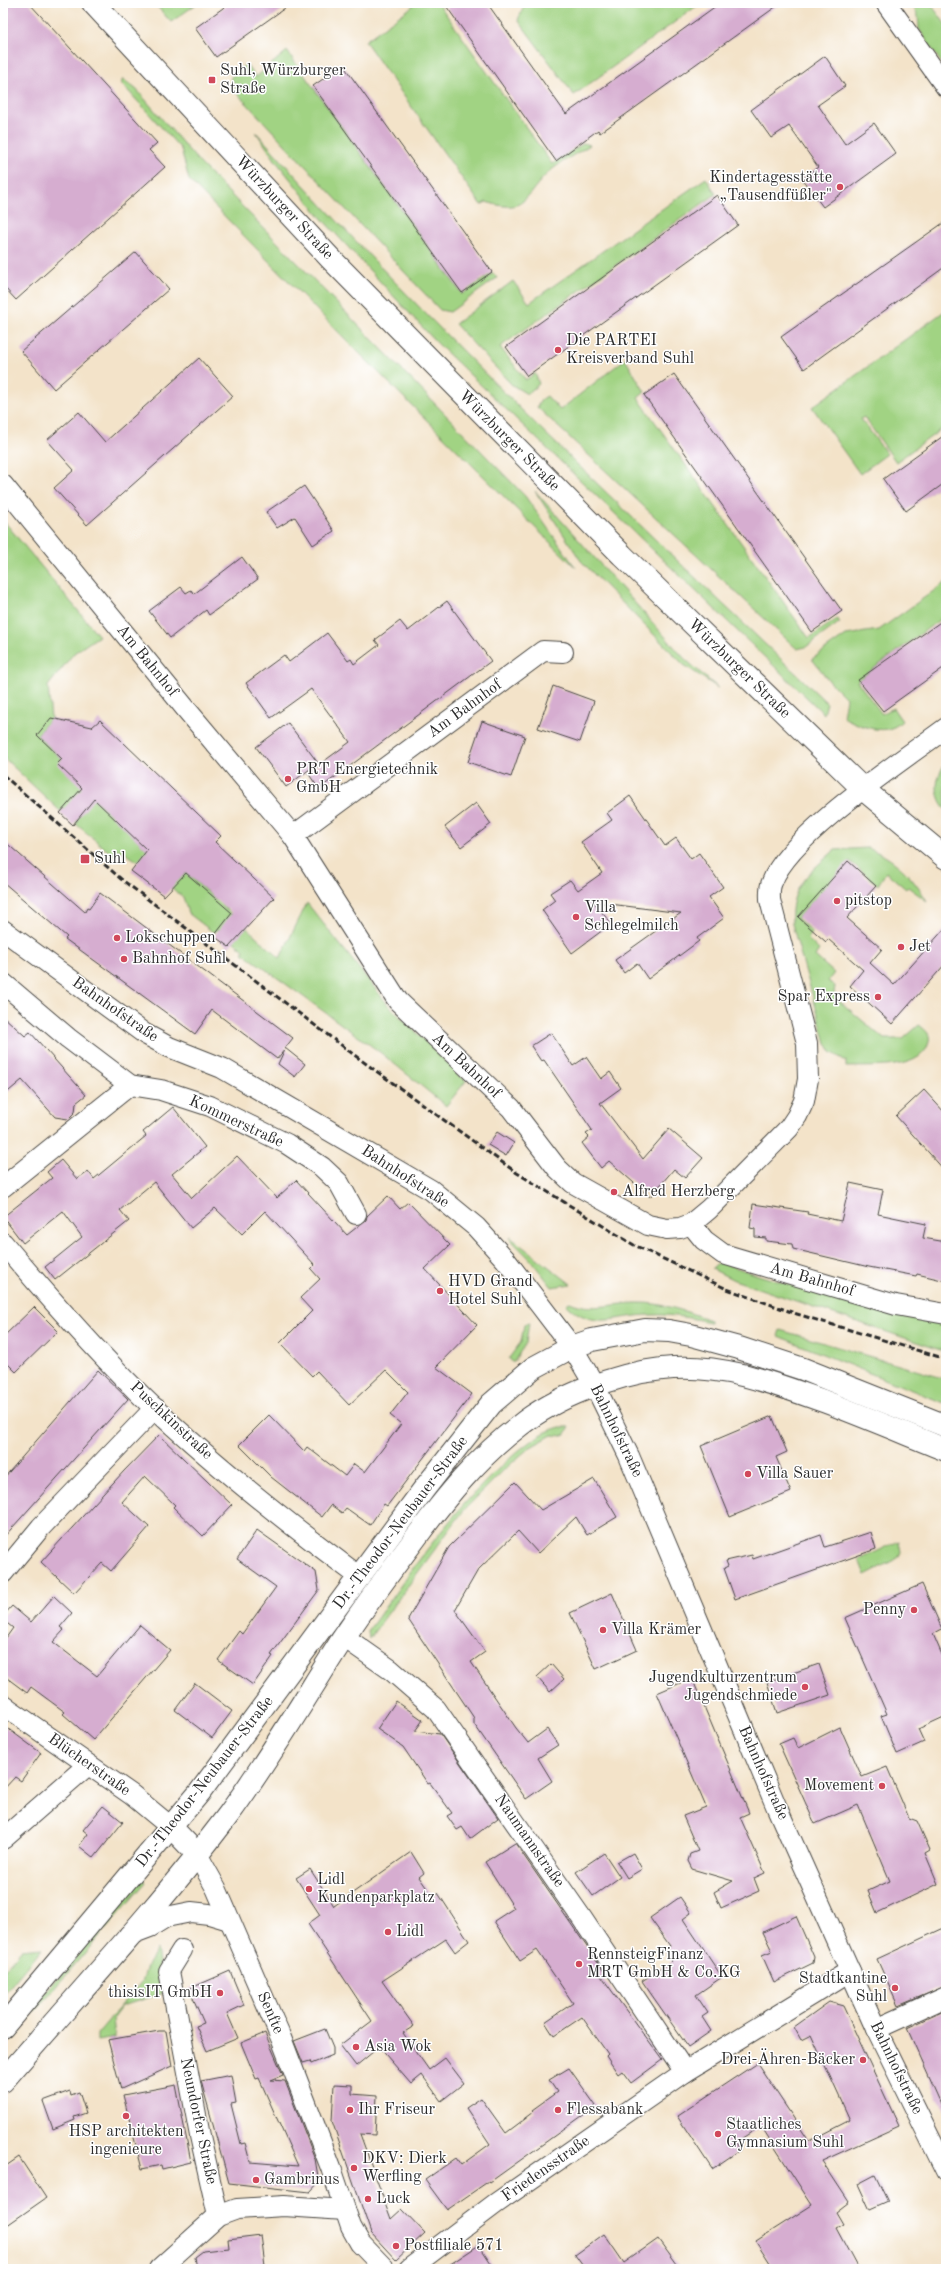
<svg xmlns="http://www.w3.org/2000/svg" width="949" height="2272" font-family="'Old Standard TT',serif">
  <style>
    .green { fill: #a1d383; stroke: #667f57 }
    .building { fill: #d6add0 }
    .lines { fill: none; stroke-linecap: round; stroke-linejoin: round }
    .street-casing { stroke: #494743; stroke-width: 22 }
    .secondary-casing { stroke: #494743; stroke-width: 24 }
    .street { stroke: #fff; stroke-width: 20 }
    .secondary { stroke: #fff; stroke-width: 22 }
    .rail { stroke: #2b2b2b; stroke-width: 3; stroke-dasharray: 6 3; stroke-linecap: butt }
    .poi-dot { fill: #d1495b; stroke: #fff; stroke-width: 1.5 }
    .labels { text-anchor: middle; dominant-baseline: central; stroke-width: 3; stroke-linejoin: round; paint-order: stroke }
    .poi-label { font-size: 16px; fill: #2b2b2b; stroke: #fff; text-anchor: start }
    .street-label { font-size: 16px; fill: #2b2b2b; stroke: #fff }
  </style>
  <rect width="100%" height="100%" fill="#fff"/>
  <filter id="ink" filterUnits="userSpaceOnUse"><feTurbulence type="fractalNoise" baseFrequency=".025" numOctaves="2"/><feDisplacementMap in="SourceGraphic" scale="8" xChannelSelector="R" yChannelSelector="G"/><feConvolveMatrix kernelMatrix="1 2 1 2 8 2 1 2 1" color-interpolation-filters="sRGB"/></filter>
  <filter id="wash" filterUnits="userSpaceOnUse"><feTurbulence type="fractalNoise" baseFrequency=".012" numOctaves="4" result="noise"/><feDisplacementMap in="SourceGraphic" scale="16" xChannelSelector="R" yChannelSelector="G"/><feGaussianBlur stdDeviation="0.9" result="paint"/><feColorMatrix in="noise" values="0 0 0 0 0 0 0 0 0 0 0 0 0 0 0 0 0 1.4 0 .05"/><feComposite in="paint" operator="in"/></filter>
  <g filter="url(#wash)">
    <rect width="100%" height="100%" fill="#f3e3c9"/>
    <g class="green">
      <path d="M154,3h44l-27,19z"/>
      <path d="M411,3h27l114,161 32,-21 6,2c-14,9 -32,18 -44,30 -24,24 -20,39 -60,27l-5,3 -116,-164 48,-35z"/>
      <path d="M528,3h173l-127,92 -56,-75 6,-14z"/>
      <path d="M912,3h18l16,22v45l-27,-41 -1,-13z"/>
      <path d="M287,51l175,243 31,-21 4,5 -47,34 -10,-2 -206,-220 3,-4 -7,-8 16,-14 10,13z"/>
      <path d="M123,79l14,11 63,73 325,333 51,72 -214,-212 -173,-176 -8,-31 -60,-66z"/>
      <path d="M256,132c178,201 376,385 571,571l-3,11 -387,-371 -114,-123 -48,-60z"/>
      <path d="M706,178l10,16 -216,153 26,33 9,-7 4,11 -12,10 -15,-9 -57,-61 58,-43 16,22z"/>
      <path d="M946,310v116l-50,36 -32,-45 -3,2 26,35 -27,20 -48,-67z"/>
      <path d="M625,359l20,33 -7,6 171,240 28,-19 3,3 -34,25 -9,2 -260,-242 4,-7 6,-4 13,14z"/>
      <path d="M535,491l150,168 33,29 -34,-23 -103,-104z"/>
      <path d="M3,520l96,116 -25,17 -26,33 3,32 -14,17 25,24 -4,5 121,116 7,-7 94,85 27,-55 82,103 77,75 -20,25 -65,-53 -138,-100 1,-3 -26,-21 -4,4 -26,-20 -5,-16 -44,-35 -21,-13 -4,7 -38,-32 2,-4 -14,-12 -4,3 -57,-54z"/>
      <path d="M946,582v33l-89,66 25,33 11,-6 9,13c-16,17 -42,5 -59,-4l3,-19 -16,-16 -18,-23 34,-24 33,-5z"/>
      <path d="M946,762l-1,6 1,42c-13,-17 -11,-31 0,-48z"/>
      <path d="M867,848c27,9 46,29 60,53l-19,-14 -2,2 -20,-17 -8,13 -28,-24 -53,57 15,14 -4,7 11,11 -4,6 19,17 -6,8 7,5 -1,7 3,6 47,40h19l16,-14c8,6 13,10 9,20 -9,26 -59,21 -82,22v-6l-15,-9 -5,-9 -34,-119c-3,-38 17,-51 43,-74z"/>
      <path d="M510,1237l61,47 -19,3 -23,-29 -20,-20z"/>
      <path d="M720,1262c74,27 149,44 226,59v31l-212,-72 -22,-11z"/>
      <path d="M570,1302c22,10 44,1 67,1 24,-1 51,9 73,17v2c-20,-4 -39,-8 -59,-7 -34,0 -57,17 -85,-11z"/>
      <path d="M529,1322l-3,21 -13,20 -4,-5 12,-16 3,-17z"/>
      <path d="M780,1330l166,49v25l-168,-68z"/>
      <path d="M560,1427h10l-7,9 -11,-1 -23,13 -24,21 -41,41 -95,129 -1,-8c43,-60 84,-121 139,-170 15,-14 33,-29 53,-34z"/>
      <path d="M899,1541l2,11 -3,6 -33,17 -6,-15z"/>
      <path d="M143,1879l3,3 -143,166v-8z"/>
      <path d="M42,1948l-39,47v-24l18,-21z"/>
      <path d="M157,1949l7,44 -42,13 -9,12 2,20 -18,3v-7l45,-53 6,-17z"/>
    </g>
    <g id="blocks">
      <g class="building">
        <path d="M3,3h26l128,140 -8,7 16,17 -149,133 -13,-14z"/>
        <path d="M230,3h62l-76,54 -21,-29z"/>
        <path d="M444,3h43l79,111 154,-111h61l-181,130 -2,-3 -42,31z"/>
        <path d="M825,56l20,30 -27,19 27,39 29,-21 22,31 -73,53 -21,-28 16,-12 -29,-41 -18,12 -20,-28z"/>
        <path d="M343,65l149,207 -30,21 -149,-207z"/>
        <path d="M717,195l21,30 -211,151 -21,-29z"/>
        <path d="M946,221v45l-142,103 -23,-32z"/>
        <path d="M136,252l33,37 -115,100 -33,-38z"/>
        <path d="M199,358l34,38 -146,129 -33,-37 20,-18 -27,-30 32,-28 26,30z"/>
        <path d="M674,374l168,237 -30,21 -168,-237z"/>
        <path d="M946,434v48l-40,29 -23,-32z"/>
        <path d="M304,486l30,45 -21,14 -18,-28 -18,11 -11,-16z"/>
        <path d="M242,557l16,22 -49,36 -3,-5 -36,28 -21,-27 32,-24 5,6 5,-3 3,4z"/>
        <path d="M447,601l44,60 -172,128 -11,-16 42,-31 -39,-53 -40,29 -25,-35 38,-28 5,7 38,-29 21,28 3,-2 3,5 25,-19 -4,-5 25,-19 8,10z"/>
        <path d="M946,618v48l-63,45 -25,-31z"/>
        <path d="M553,686l41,15 -14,41 -42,-14z"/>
        <path d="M51,718l41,9 8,-7 121,116 -6,6 59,56 -45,49 -15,-11 18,-23 -46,-40 -22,23 -33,-25 16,-21 -53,-51 -21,26 -13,-12 22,-25 -25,-24 5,-5 -25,-24z"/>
        <path d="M482,721l43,15 -14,41 -43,-15z"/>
        <path d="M288,723l30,40 -32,24 -30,-40z"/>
        <path d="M630,796l35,50 11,-8 15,21 8,-6 24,34 -14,10 15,21 -27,20 2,3 -51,38 -11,-16 -13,10 -9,-13 66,-47 -87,-11 17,22 -39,29 -30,-43 13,-10 -5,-7 20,-13 8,10 24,-17 -21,-31 31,-22 -5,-7z"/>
        <path d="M476,803l15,21 -30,23 -16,-20z"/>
        <path d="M3,840l82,72 2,-4 2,1 11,-16 193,145 -8,10 20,16 -10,13 -17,-13 7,-15 -8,10 -65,-49 -17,24 -130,-95 2,-2 -64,-55z"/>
        <path d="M848,861l28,25 -29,32 35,31 -12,14 24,22 52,-58v36l-54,61 -42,-38 13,-16 -35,-31 -2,3 -28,-25z"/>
        <path d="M3,1016l22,20 5,-4 56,63 -10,8 -1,9 -7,7 -13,-2 -33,-37 -19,16z"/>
        <path d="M551,1033l22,33 13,-9 15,22 9,-7 11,16 -21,15 43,56 26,-30 34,29 -18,20 -11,-9 -24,28 -41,-36 -8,7 -19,-25 7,-6 -3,-3 6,-4 -48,-70 -3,1 -10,-15z"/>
        <path d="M924,1090l22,24v58l-50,-56z"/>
        <path d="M173,1107l32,40 -33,27 20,24 45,-42 40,42 19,-18 51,55 19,-15 1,-4 21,-20 12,13 8,-7 42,43 -25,24 52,56 -41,42 36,27 -85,112 -3,-2 -14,21 -24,-17 -4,5 -11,-8 -9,12 -51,-40 -32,-32 30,-30 35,36 3,-4 38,29 9,-12 11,8 36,-48 -11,-9 18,-23 -22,-22 -37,35 -32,-34 -5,5 -32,-33 32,-32 -12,-13 20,-19 -9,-10 4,-4 -50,-54 -23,23 -27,-26 -24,20 -37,-46 -34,28 9,11 -74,59 -10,-13 37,-30 -19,-26 -40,32 -20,-26 49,-39 -5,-6 14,-12 16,19 11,-8 6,8 52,-43 -3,-4z"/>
        <path d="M497,1132l17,11 -8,13 -18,-11z"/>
        <path d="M850,1183l33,7 -5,24 48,10 -3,14 23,4v39l-29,-7 -1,2 -47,-9 -76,-18 -1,-5 -26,-3v-3l-11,-1v-8l-5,-1 3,-24 55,8 -1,2 34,7z"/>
        <path d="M34,1307l24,24 -42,41 -13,-13v-22z"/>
        <path d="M98,1370l30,29 -125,139v-59z"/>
        <path d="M772,1416l15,36 -11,5 15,35 -61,25 -29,-71z"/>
        <path d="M159,1435l73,70 -29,31 -30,-29 2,-2 -30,-29 -23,26 27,25 -38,44 -9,-8 -28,30 -33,-31 83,-91z"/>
        <path d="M594,1479l23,38 -30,18 -11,-18 -38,36 -20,-22 -40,39 -23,40 30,42 -14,10 45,66 12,15 19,-14 11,16 -20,13 14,23 -26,18 -52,-75v-6l-66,-99 41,-72 66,-65 26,28z"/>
        <path d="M257,1530l59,42 3,18 -48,65 2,1 -20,29 -35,-25 21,-29 3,3 34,-47 -39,-28z"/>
        <path d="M871,1532l5,17 -141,50 -11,-31 4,-2 -2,-5 26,-6 1,4 68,-24 4,12z"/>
        <path d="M922,1584l20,45 -9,5 13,30v52l-28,13 6,13 -27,12 -16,-38 6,-2 -42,-96z"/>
        <path d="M612,1593l25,57 -41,19 -26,-56z"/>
        <path d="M54,1596l18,17 -12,14 4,3 -11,12 44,34 43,-51 30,25 -77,90 -30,-26 2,-2 -34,-25 -4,6 -24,-18v-33l10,-14 -10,-8v-4l9,-10 19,16z"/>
        <path d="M551,1664l13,15 -14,13 -13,-15z"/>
        <path d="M819,1664l11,31 -53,18 -10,-31z"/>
        <path d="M692,1678l57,135 -9,4 25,56 -11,5 5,13 -38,17 -7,-16 19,-11 -41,-12 -4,-8 2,-7 8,-3 -15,-35 23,-9 -49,-114z"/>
        <path d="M195,1683l37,28 -20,27 -37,-28z"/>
        <path d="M396,1701l27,19 -8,11 25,3 58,84 -28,21 -8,-12 -5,3 -10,-14 5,-3 -22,-30 -2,1 -25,-37 -26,-18z"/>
        <path d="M3,1725l38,28 -20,28 -6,-4 -12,13z"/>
        <path d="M840,1727l22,50 25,-10 22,51 8,3 13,29 -5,3 13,31 -61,29 -9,-22 22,-10 -32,-76 -43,19 -36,-80 14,-6 5,10z"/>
        <path d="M103,1806l20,16 -29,36 -15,-12 9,-12 -5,-4z"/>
        <path d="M515,1843l90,130 -4,3 61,84 -31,23 -9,-12 -4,3 -12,-18 2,-2 -26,-37 -28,19 -9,-14 28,-19 -36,-53 -17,11 -26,-40 20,-13 -29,-46z"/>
        <path d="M411,1852l13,21 -5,4 14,20 5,-4 31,48 -14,11 -9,-13 -64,42 32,45 -11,7 26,37 16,-12 19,25 -23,18 -19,-26 -11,9 -32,-37 -23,19 -16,-21 32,-24 -64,-97 12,-9 -24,-37 14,-9 24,37z"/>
        <path d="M604,1853l16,24 -27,19 -17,-24z"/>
        <path d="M633,1853l9,16 -15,9 -10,-16z"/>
        <path d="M680,1897l11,16 -8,6 39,58 -26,18 12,18 -6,4 9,14 -23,16 -46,-66 30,-20 -8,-11 6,-4 -20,-28z"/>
        <path d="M796,1916l18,41 -1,6 -39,19 -12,-27 10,-4 -9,-19z"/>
        <path d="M946,1927v59l-48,20 -21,-47z"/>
        <path d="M230,1971l14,34 -17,8 11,25 -31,13 -11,-25 8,-3 -15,-34z"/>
        <path d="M829,2002l14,4 56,120 -77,35 27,41 -13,10 7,12 -7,4 22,41h-84l-18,-28 56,-36 -51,-79 -25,16 4,8 -28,19 -35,-53 80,-53 52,78 41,-21 -39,-85 -10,5 -7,-13z"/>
        <path d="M946,2010v105l-39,-87z"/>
        <path d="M325,2029l8,19v7l-22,9 -1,-3 -7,2 -9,-22z"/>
        <path d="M159,2031h7l6,35 -51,23 -13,-49z"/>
        <path d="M265,2033l18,42 -12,5 14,1 30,78 4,23 -9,10 -81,-9 -28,-102 30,-6 5,28 -5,1 10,40 4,-1 5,19 48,4 -39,-88 -3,1 -15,-36z"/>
        <path d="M569,2068l27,38 -106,76 -1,-1 -42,29 -22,-30 31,-22 5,7 29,-21 -24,-36 15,-10 25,35 28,-21 -2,-2 25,-18 -8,-12z"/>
        <path d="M334,2084l18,1v9l25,2 -2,39 -15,-1 31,85 11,-10 23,24 -29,27 -25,-27 -39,-112z"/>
        <path d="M176,2085l15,77 -29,7 -1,-4 -19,4 -19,-74z"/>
        <path d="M70,2091l1,4 8,-3 7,21 -12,4 1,3 -22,9 -10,-28z"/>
        <path d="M19,2157l27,41 -43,30v-60z"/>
        <path d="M875,2175l13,27 -18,8 -12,-26z"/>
        <path d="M604,2234l20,29 34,-24 22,30h-95l-10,-14z"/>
        <path d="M261,2235l4,31 -68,3 -2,-12 8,-6 26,-3 -1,-9z"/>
        <path d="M479,2245l16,24h-52z"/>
      </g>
    </g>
  </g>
  <g filter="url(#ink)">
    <use href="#blocks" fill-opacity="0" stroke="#494743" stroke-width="1"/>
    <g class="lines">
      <defs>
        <g id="street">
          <path d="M886,3l60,84"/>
          <path d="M3,485l183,224 107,127 105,165 113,107 46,60 16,15 75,42 19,4 13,-1 11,-4 18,-15 80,-81 8,-12 7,-15 4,-22 -1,-36 -37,-143c0,-6 -1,-12 2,-18 17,-47 131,-122 174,-154"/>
          <path d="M293,836l250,-185 20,1"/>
          <path d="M3,930l142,104 24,13 53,21 209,122 45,37 29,32 67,88 23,39 34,70 148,352 99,221 70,142"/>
          <path d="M3,983l65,55 62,47 31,5 49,16 77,38 35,23 17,16 17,31"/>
          <path d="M3,1187l127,-102"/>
          <path d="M691,1224l13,16 19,14 173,51 50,9"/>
          <path d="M3,1243c48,57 97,113 151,165 65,61 135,116 206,169"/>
          <path d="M3,1573l38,-46 114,-119"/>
          <path d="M344,1637l47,33 45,39 145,208 104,155"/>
          <path d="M3,1705l129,90 40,33"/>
          <path d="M3,1839l85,-74"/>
          <path d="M197,1854l19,34 65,150 50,130 20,59 9,16 25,26"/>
          <path d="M129,1935l21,-8 16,-10 25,-5 18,2 20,6"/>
          <path d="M182,1950l-13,21 31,165 18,80"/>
          <path d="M876,2029l70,-32"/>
          <path d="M159,2269l59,-53 19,-7 47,-3 61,4"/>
          <path d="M409,2269l86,-65 190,-132 165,-101"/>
        </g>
        <g id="secondary">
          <path d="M93,3l237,255 292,297 241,234 83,69"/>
          <path d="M172,1828l25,26"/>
          <path d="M3,2027l197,-235 224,-303 67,-85 42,-36 39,-21 20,-7 53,-10 24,1 22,4 48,13 64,21 143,57"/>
          <path d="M3,2081c76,-88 156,-174 226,-267 41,-56 76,-116 113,-174 23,-34 47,-67 72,-100 31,-42 63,-82 105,-114 36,-29 97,-52 143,-57 57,-7 111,14 164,33 40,15 80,32 120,48"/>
        </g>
      </defs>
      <use href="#street" class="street-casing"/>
      <use href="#secondary" class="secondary-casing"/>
      <use href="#street" class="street"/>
      <use href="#secondary" class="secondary"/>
      <path class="rail" d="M3,775l118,104 240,181 156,113 117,72 93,44 70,25 149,45"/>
    </g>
  </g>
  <g class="poi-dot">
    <rect x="208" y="76" width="8" height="8" rx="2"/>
    <circle cx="840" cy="187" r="4"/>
    <circle cx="558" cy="350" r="4"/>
    <circle cx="288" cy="779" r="4"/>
    <rect x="80" y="854" width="10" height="10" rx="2"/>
    <circle cx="837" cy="901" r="4"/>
    <circle cx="576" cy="917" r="4"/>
    <circle cx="117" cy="938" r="4"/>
    <circle cx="901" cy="947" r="4"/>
    <circle cx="124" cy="959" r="4"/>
    <circle cx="878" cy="997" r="4"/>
    <circle cx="614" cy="1192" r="4"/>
    <circle cx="440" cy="1291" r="4"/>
    <circle cx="748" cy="1474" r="4"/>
    <circle cx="914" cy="1610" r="4"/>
    <circle cx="603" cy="1630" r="4"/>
    <circle cx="805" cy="1687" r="4"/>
    <circle cx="882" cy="1786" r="4"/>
    <circle cx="309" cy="1889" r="4"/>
    <circle cx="388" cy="1932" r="4"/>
    <circle cx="579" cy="1964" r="4"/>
    <circle cx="895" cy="1988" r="4"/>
    <circle cx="220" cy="1993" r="4"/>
    <circle cx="356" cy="2047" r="4"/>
    <circle cx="863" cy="2060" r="4"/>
    <circle cx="350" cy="2110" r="4"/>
    <circle cx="558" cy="2110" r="4"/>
    <circle cx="126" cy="2116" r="4"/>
    <circle cx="718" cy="2134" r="4"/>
    <circle cx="354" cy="2168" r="4"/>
    <circle cx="256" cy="2180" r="4"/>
    <circle cx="368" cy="2199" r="4"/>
    <circle cx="396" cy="2246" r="4"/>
  </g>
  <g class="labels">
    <g class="poi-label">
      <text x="220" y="71">Suhl, Würzburger<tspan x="220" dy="18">Straße</tspan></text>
      <text x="832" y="178" text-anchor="end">Kindertagesstätte<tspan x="832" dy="18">„Tausendfüßler"</tspan></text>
      <text x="566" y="341">Die PARTEI<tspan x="566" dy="18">Kreisverband Suhl</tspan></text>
      <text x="296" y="770">PRT Energietechnik<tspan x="296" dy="18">GmbH</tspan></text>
      <text x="94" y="859">Suhl</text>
      <text x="845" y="901">pitstop</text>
      <text x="584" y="908">Villa<tspan x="584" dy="18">Schlegelmilch</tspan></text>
      <text x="125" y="938">Lokschuppen</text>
      <text x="909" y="947">Jet</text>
      <text x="132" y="959">Bahnhof Suhl</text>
      <text x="870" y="997" text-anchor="end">Spar Express</text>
      <text x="622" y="1192">Alfred Herzberg</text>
      <text x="448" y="1282">HVD Grand<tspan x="448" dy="18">Hotel Suhl</tspan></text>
      <text x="756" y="1474">Villa Sauer</text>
      <text x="906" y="1610" text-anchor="end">Penny</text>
      <text x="611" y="1630">Villa Krämer</text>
      <text x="797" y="1678" text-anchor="end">Jugendkulturzentrum<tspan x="797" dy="18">Jugendschmiede</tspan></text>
      <text x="874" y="1786" text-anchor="end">Movement</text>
      <text x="317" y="1880">Lidl<tspan x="317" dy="18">Kundenparkplatz</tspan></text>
      <text x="396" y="1932">Lidl</text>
      <text x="587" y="1955">RennsteigFinanz<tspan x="587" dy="18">MRT GmbH &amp; Co.KG</tspan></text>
      <text x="887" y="1979" text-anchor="end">Stadtkantine<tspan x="887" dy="18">Suhl</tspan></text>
      <text x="212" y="1993" text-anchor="end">thisisIT GmbH</text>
      <text x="364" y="2047">Asia Wok</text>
      <text x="855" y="2060" text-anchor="end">Drei-Ähren-Bäcker</text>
      <text x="358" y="2110">Ihr Friseur</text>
      <text x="566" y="2110">Flessabank</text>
      <text x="726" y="2125">Staatliches<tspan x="726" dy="18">Gymnasium Suhl</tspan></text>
      <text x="126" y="2132" text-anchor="middle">HSP architekten<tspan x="126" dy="18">ingenieure</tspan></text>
      <text x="362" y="2159">DKV: Dierk<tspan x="362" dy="18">Werfling</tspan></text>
      <text x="264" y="2180">Gambrinus</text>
      <text x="376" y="2199">Luck</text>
      <text x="404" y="2246">Postfiliale 571</text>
    </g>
    <g class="street-label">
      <text transform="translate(284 208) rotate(47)">Würzburger Straße</text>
      <text transform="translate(509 441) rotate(45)">Würzburger Straße</text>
      <text transform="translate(147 661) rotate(51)">Am Bahnhof</text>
      <text transform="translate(739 669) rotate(44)">Würzburger Straße</text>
      <text transform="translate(465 709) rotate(-36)">Am Bahnhof</text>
      <text transform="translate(115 1010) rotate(35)">Bahnhofstraße</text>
      <text transform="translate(466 1066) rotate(43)">Am Bahnhof</text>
      <text transform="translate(236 1122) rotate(25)">Kommerstraße</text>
      <text transform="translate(405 1177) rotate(33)">Bahnhofstraße</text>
      <text transform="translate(812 1280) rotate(16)">Am Bahnhof</text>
      <text transform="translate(171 1421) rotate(43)">Puschkinstraße</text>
      <text transform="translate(616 1431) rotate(64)">Bahnhofstraße</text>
      <text transform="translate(401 1523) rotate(-53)">Dr.-Theodor-Neubauer-Straße</text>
      <text transform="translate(89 1765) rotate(35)">Blücherstraße</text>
      <text transform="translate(763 1773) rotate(66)">Bahnhofstraße</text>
      <text transform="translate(205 1782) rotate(-52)">Dr.-Theodor-Neubauer-Straße</text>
      <text transform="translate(529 1841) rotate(55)">Naumannstraße</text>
      <text transform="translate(270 2013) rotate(66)">Senfte</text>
      <text transform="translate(896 2068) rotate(64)">Bahnhofstraße</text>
      <text transform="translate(198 2121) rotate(78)">Neundorfer Straße</text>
      <text transform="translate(546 2169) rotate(-35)">Friedensstraße</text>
    </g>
  </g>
  <rect width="949" height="2272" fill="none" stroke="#fff" stroke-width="16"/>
</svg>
